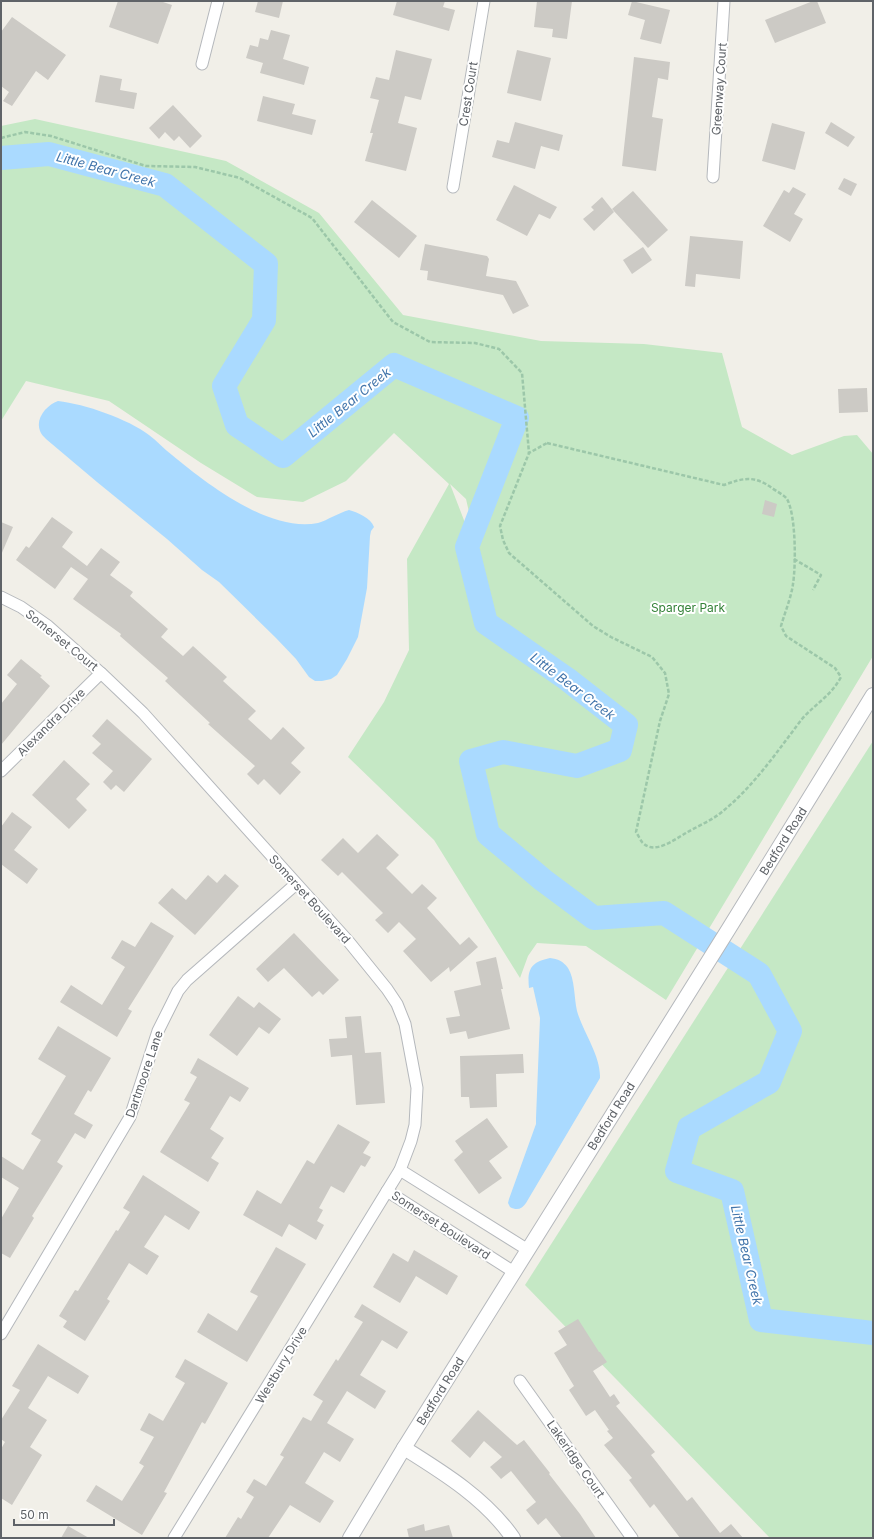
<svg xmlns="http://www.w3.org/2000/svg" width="874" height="1539" font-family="Inter,sans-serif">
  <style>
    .green { fill: #c5e8c5; fill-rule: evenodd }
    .water { fill: #aadaff }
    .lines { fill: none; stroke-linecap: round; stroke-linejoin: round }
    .river { stroke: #aadaff; stroke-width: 24 }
    .building { fill: #cccac5 }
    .minor-casing { stroke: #b5b8bc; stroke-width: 13 }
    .tertiary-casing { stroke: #b5b8bc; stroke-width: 16 }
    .path { stroke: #9cc7a9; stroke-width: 2.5; stroke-dasharray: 4 2; stroke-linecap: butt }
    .minor { stroke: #fff; stroke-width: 11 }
    .tertiary { stroke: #fff; stroke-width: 14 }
    .labels { text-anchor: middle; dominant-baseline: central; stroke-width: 4; stroke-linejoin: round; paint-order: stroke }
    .street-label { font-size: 12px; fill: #5f6368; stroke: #fff }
    .park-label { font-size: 12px; fill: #348238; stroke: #fff }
    .water-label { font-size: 13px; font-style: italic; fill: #4174aa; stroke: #fff }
  </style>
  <rect width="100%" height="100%" fill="#f1efe8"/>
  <g class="green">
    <path d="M35,119l191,42 93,52 84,102 138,26 103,3 78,9 20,74 50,28 52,-19 13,-1 16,19v202l-207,344 -80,-54 -49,-3 -9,13 -8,22 -86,-138 -86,-83 36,-55 25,-52 -2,-91 42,-75 -55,-51 -48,48 -43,21 -46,-5 -56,-34 -92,-62 -83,-20 -25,40v-295zM450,484l16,15 14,61 -1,-1z"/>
    <path d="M873,741v797h-103l-245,-253z"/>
  </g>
  <g class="water">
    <path d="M58,401c27,3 70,18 91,34 8,6 15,14 23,20 35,29 98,78 146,68 10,-3 20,-10 31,-13 8,2 22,8 25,17l-3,4 -1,5 -3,52 -9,49 -11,22 -10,16 -6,4 -9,2h-7l-6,-4 -13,-18 -20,-21 -57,-56 -17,-12 -35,-31 -70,-57 -51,-43c-2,-2 -5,-5 -6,-8 -5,-13 7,-26 18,-30z"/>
    <path d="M550,958c8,1 13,3 18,10 7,11 6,30 9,43 6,21 24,45 23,67l-74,125c-4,6 -9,8 -16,4l-2,-4 1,-4 27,-75v-6l4,-100 -7,-31 -4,1c-2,-19 2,-26 21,-30z"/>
  </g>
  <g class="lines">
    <path class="river" d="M1,158l48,-4 116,31 101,79 -2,56 -40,66 13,39 46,31 111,-91 123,53 -50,129 19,76 81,56 59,46 -6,25 -43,16 -74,-14 -32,9 17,73 55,46 51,38 70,-5 95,61 31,57 -21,51 -80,46 -12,43 55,20 29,129 112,13"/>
  </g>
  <g class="building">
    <path d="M118,1h42l12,4 -14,39 -49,-17z"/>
    <path d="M258,1h25l-4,17 -24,-6z"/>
    <path d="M397,1h48l-2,6 12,3 -6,21 -56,-16z"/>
    <path d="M537,1h35l-5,38 -15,-2 1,-8 -19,-2z"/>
    <path d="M632,1l38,9 -9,34 -21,-5 5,-19 -17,-5z"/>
    <path d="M813,1h4l9,22 -51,20 -10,-23z"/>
    <path d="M12,17l54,38 -18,25 -12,-9 -24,35 -9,-5 6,-9 -8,-6v-54z"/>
    <path d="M271,30l19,5 -7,24 26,8 -5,18 -44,-12 3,-10 -17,-5 4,-13 8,2 2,-9 8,2z"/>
    <path d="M396,50l36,9 -11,41 -16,-4 -7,27 19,5 -11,43 -41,-10 8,-28h-3l9,-33 -9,-2 6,-21 13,3z"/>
    <path d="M517,50l34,8 -10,43 -34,-8z"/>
    <path d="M634,57l36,5 -2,18 -10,-2 -6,39 11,2 -7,52 -34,-5z"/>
    <path d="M100,75l22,4 -2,11 17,3 -3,16 -39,-7z"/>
    <path d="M263,96l32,8 -3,10 24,6 -4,15 -55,-14z"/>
    <path d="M173,105l29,31 -12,12 -11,-12 -5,5 -9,-9 -6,7 -10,-11z"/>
    <path d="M515,122l48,13 -4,16 -18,-5 -6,23 -43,-12 5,-17 12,3z"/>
    <path d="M831,122l24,15 -7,10 -23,-14z"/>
    <path d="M772,123l33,9 -10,38 -33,-9z"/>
    <path d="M844,178l13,6 -6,12 -13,-7z"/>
    <path d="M514,185l43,22 -7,12 -11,-5 -12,22 -31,-16z"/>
    <path d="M793,187l13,7 -12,20 9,5 -13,23 -27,-16 21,-36 5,3z"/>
    <path d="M633,191l35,39 -20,18 -36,-39z"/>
    <path d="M602,197l12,15 -20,19 -11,-12 11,-9 -3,-3z"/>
    <path d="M372,200l45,36 -18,22 -45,-36z"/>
    <path d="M690,236l53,5 -3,38 -44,-5 -1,13 -10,-1z"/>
    <path d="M425,244l62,12 2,3 -3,17 30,5 13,25 -16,8 -10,-19 -76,-15 1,-9 -8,-1z"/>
    <path d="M643,247l9,13 -20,14 -9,-14z"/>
    <path d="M867,388l1,24 -29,1 -1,-24z"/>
    <path d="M765,500l12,4 -3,13 -12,-3z"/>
    <path d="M52,517l21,15 -11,15 25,19 14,-18 19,14 -10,13 23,17 -3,4 38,33 -7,8 22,19 10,-10 34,31 -4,4 33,30 -8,8 23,21 12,-13 22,21 -14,15 10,9 -21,23 -16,-16 -6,6 -11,-11 8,-8 -47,-42 2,-1 -45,-42 3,-3 -48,-42 1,-2 -48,-35 15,-20 -17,-12 -16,22 -39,-29 10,-14 3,2z"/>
    <path d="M1,522l12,5 -12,28z"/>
    <path d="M21,659l21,17 -2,1 10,9 -49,59v-41l16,-20 -10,-9z"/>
    <path d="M107,719l45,40 -28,33 -8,-7 -5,5 -8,-8 10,-11 -21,-18 9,-9 -9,-8z"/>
    <path d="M64,760l26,24 -14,15 11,11 -18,19 -37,-34z"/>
    <path d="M12,812l20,15 -18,23 24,19 -11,15 -26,-20v-37z"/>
    <path d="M377,834l22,21 -13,13 26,26 10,-10 15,14 -10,10 33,37 9,-8 9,10 -28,25 -1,-5 -18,15 -28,-31 13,-12 -17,-17 -11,11 -13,-13 8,-7 -41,-41 -4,4 -17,-16 22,-22 15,15z"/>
    <path d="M225,874l14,12 -44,49 -37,-32 14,-15 14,12 22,-25 9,8z"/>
    <path d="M151,922l23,14 -46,73 4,2 -15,26 -57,-35 11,-17 31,20 23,-38 -14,-9 11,-18 13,7z"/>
    <path d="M294,933l45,47 -16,15 -4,-4 -7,6 -28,-29 -16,14 -12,-13z"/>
    <path d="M496,957l7,32h-2l9,40 -42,10 -2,-8 -16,3 -4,-16 14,-2 -6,-25 27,-6 -5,-23z"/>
    <path d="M238,996l16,12 5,-6 22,17 -12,15 -10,-7 -22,29 -28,-21z"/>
    <path d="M361,1016l4,37 16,-1 4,51 -29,2 -4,-50 -21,2 -2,-18 18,-1 -2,-21z"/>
    <path d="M58,1026l53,32 -20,34 -3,-2 -14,24 19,11 -8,14 -10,-6 -18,29 6,4 -31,50 2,2 -24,40 -9,-5v-34l18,-31 -18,-11v-21l22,14 18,-30 -10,-6 35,-58 -28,-17z"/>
    <path d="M523,1054l1,19 -28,1 1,33 -27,1 -1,-11h-8l-1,-41z"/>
    <path d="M198,1058l51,30 -9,14 -10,-6 -20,33 14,9 -13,20 8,5 -11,19 -48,-30 30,-49 -6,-3 13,-23 -7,-4z"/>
    <path d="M487,1118l21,29 -19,14 13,17 -23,16 -25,-34 9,-8 -8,-11z"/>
    <path d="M338,1124l32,18 -7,11 8,4 -6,10 -4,-2 -17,28 -13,-7 -12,22 4,2 -6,11 7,4 -8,15 -27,-16 -7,13 -39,-22 14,-25 24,14 26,-44 7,4z"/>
    <path d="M143,1175l57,37 -11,18 -24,-15 -21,32 15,9 -12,19 -18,-12 -22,36 3,2 -25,40 -22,-14 4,-6 -8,-5 16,-26 3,1 38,-61 2,1 12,-19 -7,-4z"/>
    <path d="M276,1247l30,17 -59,98 -50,-30 11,-19 29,18 21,-35 -8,-4z"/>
    <path d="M414,1250l44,26 -11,19 -31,-19 -16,27 -27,-16 20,-34 15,9z"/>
    <path d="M362,1304l46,28 -11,17 -15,-9 -22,35 26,16 -11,18 -28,-18 -20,32 27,16 -14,23 -16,-10 -19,31 29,18 -14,22 -30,-18 -22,33h-43l13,-21 3,2 13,-22 -8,-5 8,-13 12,7 18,-29 -4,-2 23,-38 8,4 12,-20 -10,-6 23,-36 2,2 25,-39 -9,-5z"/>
    <path d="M578,1319l21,33h1l7,10 -14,9 17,26 4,-3 6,9 -4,3 39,46 -4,3 36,46 5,-4 28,36 11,-9 12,14h-63l-26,-34 -4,4 -21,-28 3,-2 -28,-33 9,-7 -6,-7 2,-1 -14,-20 -9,6 -17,-26 5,-4 -20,-33 13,-8 -9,-14z"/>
    <path d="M38,1344l51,32 -11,18 -30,-18 -20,32 19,12 -17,27 12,8 -30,50 -11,-7v-49l4,-7 -4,-3v-19l19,-30 -8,-4z"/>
    <path d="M185,1359l43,24 -23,41 -3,-2 -38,70 3,1 -25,42 -56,-34 10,-16 26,16 22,-35 -5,-3 15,-26 -14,-7 9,-17 14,8 22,-38 -10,-6z"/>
    <path d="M478,1410l39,35 7,-5 26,33 -1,1 31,40 16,24h-34l-16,-20 -8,7 -12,-15 10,-8 -25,-31 -10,8 -11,-12 12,-10 -18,-16 -14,17 -19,-17z"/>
    <path d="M424,1524l1,7 24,-6 4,13h-44l-2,-9z"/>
    <path d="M68,1526l21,12h-28z"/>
  </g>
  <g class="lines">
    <defs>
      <g id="minor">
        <path d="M202,64l16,-63"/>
        <path d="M713,177l11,-176"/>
        <path d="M453,187l31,-186"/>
        <path d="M1,597l20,10 27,19 53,47 42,40 206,229 38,47 10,15 8,20 12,64 -2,37 -4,16 -11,29 -226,368"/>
        <path d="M1,771l100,-98"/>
        <path d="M400,1170l128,80"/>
        <path d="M387,1191l127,81"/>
        <path d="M1,1334l129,-217 28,-86 20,-40 9,-11 109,-96"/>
        <path d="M520,1381l112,157"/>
      </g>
      <g id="tertiary">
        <path d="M404,1448c40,25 82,51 109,90"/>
        <path d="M350,1538l54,-90 324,-518 145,-235"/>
      </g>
    </defs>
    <use href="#minor" class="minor-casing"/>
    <use href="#tertiary" class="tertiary-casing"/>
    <g class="path">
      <path d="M1,138l24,-6 26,4 95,30 49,1 45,11 72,40 81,104 37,20 45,1 24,6 23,24 7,80"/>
      <path d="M547,443l177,42c19,-7 30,-10 48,3 4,3 12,7 15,11 9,16 9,66 6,85 -2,14 -8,28 -12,42l5,10 49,32 6,9c-10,19 -26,27 -39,42 -26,34 -50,70 -84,96 -10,7 -22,12 -32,18 -11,6 -32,23 -44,9 -2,-3 -4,-7 -6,-10l24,-111 9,-27 -4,-21 -13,-16 -41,-20 -18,-11 -84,-73 -6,-13 -3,-14 29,-73z"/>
      <path d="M794,559l27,16 -8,15"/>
    </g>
    <use href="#minor" class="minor"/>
    <use href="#tertiary" class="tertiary"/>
  </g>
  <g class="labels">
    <g class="street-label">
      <text transform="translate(719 89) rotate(-86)">Greenway Court</text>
      <text transform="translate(468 94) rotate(-81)">Crest Court</text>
      <text transform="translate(62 640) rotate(39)">Somerset Court</text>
      <text transform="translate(51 722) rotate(-45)">Alexandra Drive</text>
      <text transform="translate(783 841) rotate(-58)">Bedford Road</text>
      <text transform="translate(310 899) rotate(48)">Somerset Boulevard</text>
      <text transform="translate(144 1074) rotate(-71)">Dartmoore Lane</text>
      <text transform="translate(611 1116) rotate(-58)">Bedford Road</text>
      <text transform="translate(441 1225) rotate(33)">Somerset Boulevard</text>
      <text transform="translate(281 1365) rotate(-59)">Westbury Drive</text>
      <text transform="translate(440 1391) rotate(-58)">Bedford Road</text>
      <text transform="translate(576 1459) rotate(55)">Lakeridge Court</text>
    </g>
    <g class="park-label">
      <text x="688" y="607">Sparger Park</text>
    </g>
    <g class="water-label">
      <text transform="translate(106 169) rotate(15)">Little Bear Creek</text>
      <text transform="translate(349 402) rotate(-39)">Little Bear Creek</text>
      <text transform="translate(573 686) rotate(37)">Little Bear Creek</text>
      <text transform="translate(747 1255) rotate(77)">Little Bear Creek</text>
    </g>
  </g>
  <rect width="874" height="1539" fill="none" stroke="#5f6368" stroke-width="4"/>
  <path d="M14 1519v6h100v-6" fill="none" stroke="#5f6368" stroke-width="2"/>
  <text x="20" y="1519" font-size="12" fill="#5f6368" stroke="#ffffff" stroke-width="3" paint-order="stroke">50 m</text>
</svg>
